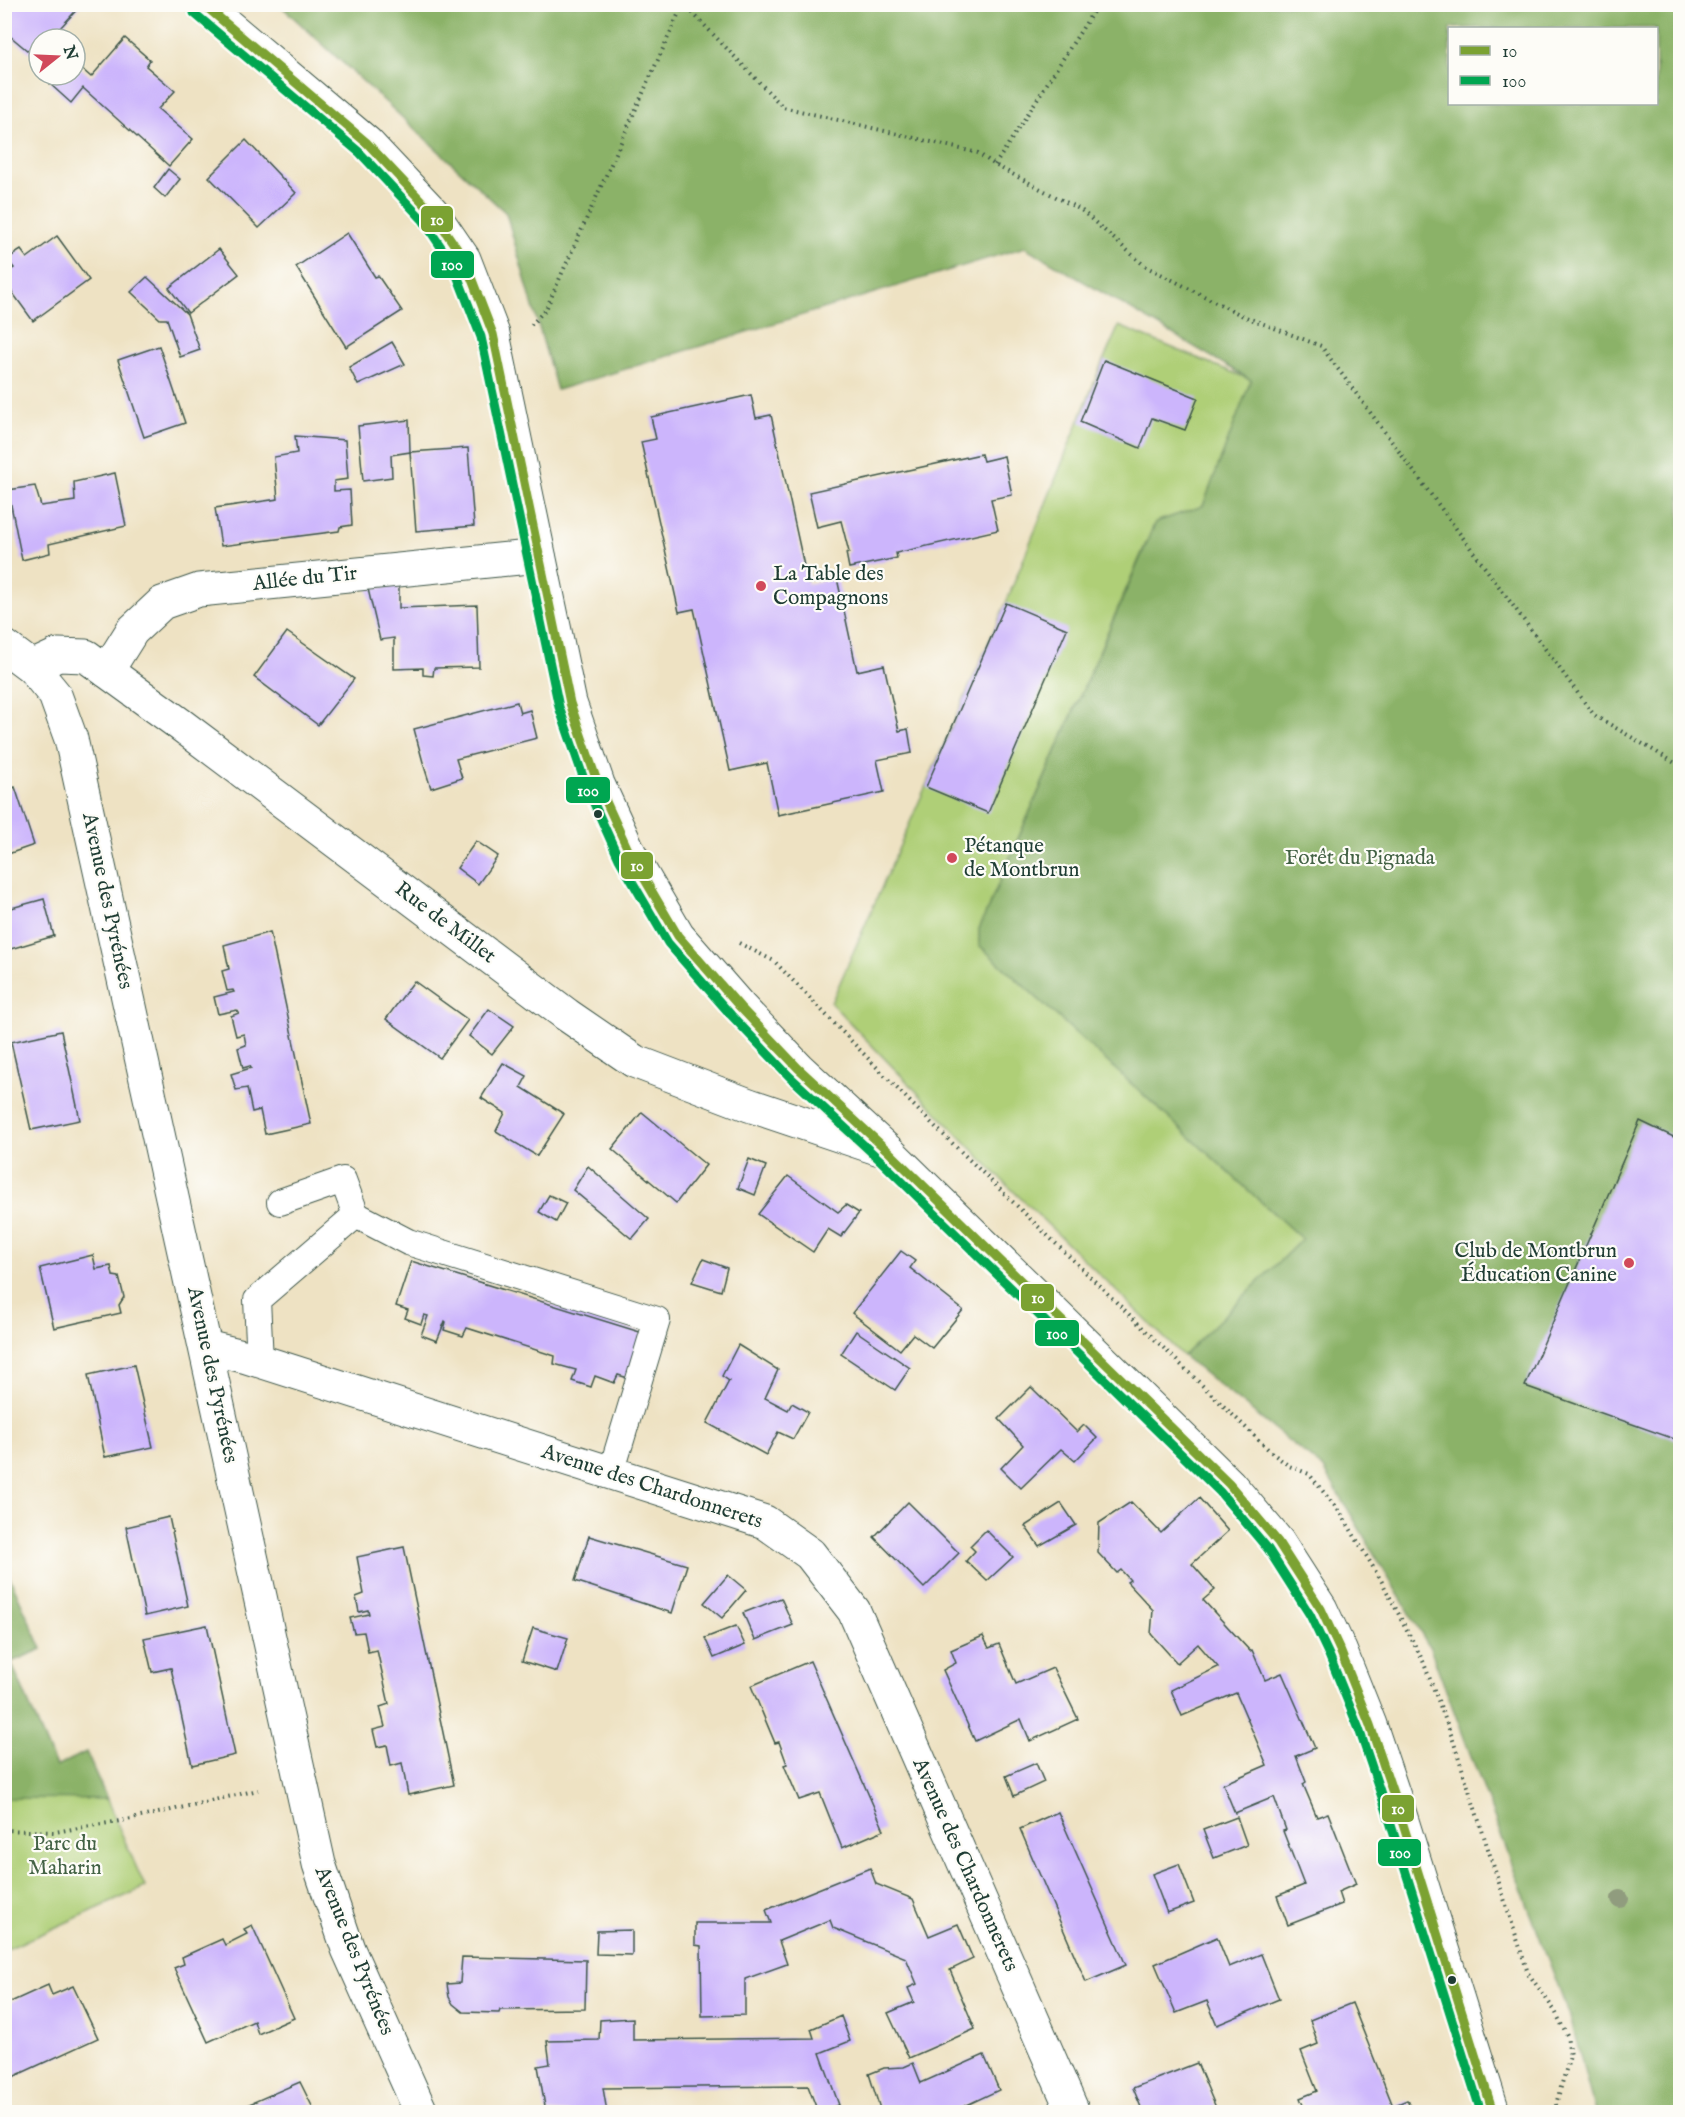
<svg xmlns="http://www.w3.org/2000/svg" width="1685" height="2117" font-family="'IM FELL English',serif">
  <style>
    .green { fill: #afcf77; stroke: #678656; stroke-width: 1.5 }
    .forest { fill: #8bb268; stroke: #55784e; stroke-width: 1.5; fill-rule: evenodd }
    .building { fill: #ccb5fc }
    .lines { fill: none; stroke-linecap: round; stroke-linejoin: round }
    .service-casing { stroke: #3e5649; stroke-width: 28 }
    .minor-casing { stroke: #3e5649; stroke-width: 35 }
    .tertiary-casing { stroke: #3e5649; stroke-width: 35 }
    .path { stroke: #3e5649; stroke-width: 4; stroke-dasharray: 1.5 4.5; stroke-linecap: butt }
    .service { stroke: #fff; stroke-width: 26 }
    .minor { stroke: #fff; stroke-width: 33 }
    .tertiary { stroke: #fff; stroke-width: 33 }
    .bus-1-casing { stroke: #fdfcf7; stroke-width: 14 }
    .bus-2-casing { stroke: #fdfcf7; stroke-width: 14 }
    .bus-1 { stroke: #7ba232; stroke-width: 9 }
    .bus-2 { stroke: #00a651; stroke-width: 9 }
    .tree { fill: #909c7e }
    .poi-dot { fill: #d1495b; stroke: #fdfcf7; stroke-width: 2 }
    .bus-dot { fill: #1f3d34; stroke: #fdfcf7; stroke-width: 2 }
    .labels { text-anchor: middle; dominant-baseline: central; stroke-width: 4.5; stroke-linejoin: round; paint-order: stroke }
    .poi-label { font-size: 21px; fill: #1f3d34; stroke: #fdfcf7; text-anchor: start }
    .street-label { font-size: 21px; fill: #1f3d34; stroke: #fdfcf7 }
    .park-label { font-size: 21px; fill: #436245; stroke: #fdfcf7 }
    .line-badge { stroke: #fdfcf7; stroke-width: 2 }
    .badge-label { font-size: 16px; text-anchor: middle; font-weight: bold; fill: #fff }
  </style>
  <rect width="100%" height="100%" fill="#fdfcf7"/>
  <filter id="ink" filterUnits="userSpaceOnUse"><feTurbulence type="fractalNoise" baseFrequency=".0167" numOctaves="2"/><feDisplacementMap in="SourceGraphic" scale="12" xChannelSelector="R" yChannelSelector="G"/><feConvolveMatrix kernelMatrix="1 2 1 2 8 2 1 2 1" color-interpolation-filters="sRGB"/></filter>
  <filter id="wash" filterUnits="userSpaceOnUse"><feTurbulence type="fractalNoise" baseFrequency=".008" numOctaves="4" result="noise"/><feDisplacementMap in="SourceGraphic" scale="24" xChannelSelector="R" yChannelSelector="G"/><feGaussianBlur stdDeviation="1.35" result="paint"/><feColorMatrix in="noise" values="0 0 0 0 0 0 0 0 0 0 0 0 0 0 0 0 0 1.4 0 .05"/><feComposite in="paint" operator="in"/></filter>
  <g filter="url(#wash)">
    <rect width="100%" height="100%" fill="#eee2c3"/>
    <g class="green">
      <path d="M1119,326l132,54 -48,126 -48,16 -176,407v16l323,294 -119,117 -180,-175 -172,-178 175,-400 96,-240z"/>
      <path d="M9,1576l33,73 -31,13 45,105 30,-15 59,135 -140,63 -1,-372z"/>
    </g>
    <g class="forest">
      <path d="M280,5h1400v2107h-85l-25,-95 -140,-369 -106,-179 -141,-113 119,-117 -323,-294v-16l177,-407 47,-16 48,-126 -226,-133 -468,143 -51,-177zM1450,28h206v76h-206z"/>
      <path d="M9,1576l33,73 -31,13 45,105 30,-15 21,47 -102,-1 -1,-220z"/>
    </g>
    <g id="blocks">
      <g class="building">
        <path d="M4,4h78l-32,35h-11v12l-5,5 -30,-25z"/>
        <path d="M125,38l25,22 -4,6 29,25 -17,18 35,30 -24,27 -86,-78 -12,15 -21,-19 8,-9h17v-12l16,14z"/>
        <path d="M246,140l50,53 -37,35 -50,-51z"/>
        <path d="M168,169l12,10 -15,19 -11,-10z"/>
        <path d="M347,233l28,44 3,-1 24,35 -56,36 -50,-80z"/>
        <path d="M57,236l32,44 -56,41 -29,-40v-7l10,-6 -7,-9 14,-9 6,8z"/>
        <path d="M219,249l20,25 -51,39 -19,-25z"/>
        <path d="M147,277l40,37 13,36 -20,7 -13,-38h-7l-29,-27z"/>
        <path d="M392,342l13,22 -47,21 -9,-18z"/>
        <path d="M159,346l26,77 -41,14 -26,-77z"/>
        <path d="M1104,360l94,38 -13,32 -33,-12 -12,30 -60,-26z"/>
        <path d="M751,395l5,23 15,-3 37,169 29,-6 20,93 27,-6 15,66 9,-2 4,24 -35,7 7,32 -106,23 -11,-52 -37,8 -36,-162 -15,3 -38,-170 15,-3 -5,-22z"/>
        <path d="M409,420l1,32 -19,3 1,22 -29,4 -5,-55z"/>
        <path d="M295,436l50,4 3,39 -14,2v10l16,-1 2,35 -12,2 -1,4 -118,15 -6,-38 63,-9 -4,-42 23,-4z"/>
        <path d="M468,448l6,78 -58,5 -6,-79z"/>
        <path d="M981,454l2,7 21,-5 8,39 -21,4 7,31 -102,23 1,5 -48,10 -3,-15 3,-1 -8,-31 -24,6 -8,-35z"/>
        <path d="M115,473l11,53 -77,18 1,9 -28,7 -14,-70 27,-4 6,20 34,-5 -1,-19z"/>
        <path d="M399,586v22l78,-3 2,62 -45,1 -1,8 -10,-1v-7l-29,1v-31l-14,2 -12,-51z"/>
        <path d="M1006,603l61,26 -79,184 -62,-26z"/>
        <path d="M287,632l67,47 -36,46 -64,-48z"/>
        <path d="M517,702l3,11 10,-3 7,28 -81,21 6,19 -31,10 -7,-22 -10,-37z"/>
        <path d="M15,787l19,58 -26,9 -4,-9v-54z"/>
        <path d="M476,841l22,15 -20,28 -21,-16z"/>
        <path d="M44,899l10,37 -50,15v-41z"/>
        <path d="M270,932l41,192 -46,10 -5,-24 -8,2 -5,-24 -11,2 -5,-16 20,-6 -1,-2 -7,2 -5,-20 8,-3 -2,-11 -8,2 -5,-20 8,-3 -2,-3 -19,4 -4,-17 20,-5 -1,-2 -6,1 -5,-20 7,-2 -5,-24z"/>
        <path d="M414,981l54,39 -28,38 -54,-39z"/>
        <path d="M489,1009l25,17 -22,28 -23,-18z"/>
        <path d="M61,1031l19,89 -49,10 -20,-88z"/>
        <path d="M503,1063l24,13 -6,11 43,27 -27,42 -41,-25 9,-18 -24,-15z"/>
        <path d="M642,1112l64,53 -30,38 -64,-54z"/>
        <path d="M1640,1121l40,19v301l-155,-55z"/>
        <path d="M749,1159l17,7 -11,29 -17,-7z"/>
        <path d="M588,1166l61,53 -17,20 -59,-49z"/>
        <path d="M788,1176l50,36 8,-7 13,8 -18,24 -13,-8 -15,23 -55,-38z"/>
        <path d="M549,1195l17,8 -10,19 -17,-10z"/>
        <path d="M901,1251l14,10 -5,7 53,42 -31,38 -19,-14 -13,16 -48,-37z"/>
        <path d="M93,1255l3,14 15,-3 2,10 6,1 5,20 -5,8 2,8 -67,15 -14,-60z"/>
        <path d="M703,1259l24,9 -6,23 -29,-9z"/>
        <path d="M411,1261l232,72 -15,45 -10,-3 -4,8 -19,-7 -4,11 -19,-6 4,-11 -22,-6 1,-8 -88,-28 -4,8 -19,-6 2,-8 -1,-1 -8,20 -16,-6 7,-19 -4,-1 -3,9 -16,-6 3,-8 -12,-4z"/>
        <path d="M856,1331l54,37 -15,22 -54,-36z"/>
        <path d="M738,1345l40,25 -13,28 23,12 4,-7 16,9 -15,27 -15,-7 -12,23 -59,-32 22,-42 -7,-5z"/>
        <path d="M134,1365l19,82 -48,10 -17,-82z"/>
        <path d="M1031,1387l46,45 7,-7 13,13 -22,23 -14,-12 -40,39 -20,-20 22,-23 -24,-26z"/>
        <path d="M1199,1498l29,33 -36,33 23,26 -12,10 47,51 2,-1 13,30 17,-7 33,75 -19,8 10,26 -3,2 14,33 11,-4 28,71 -18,8 4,12 -54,21 -11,-29 27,-11 -21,-54 3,-1 -12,-33 -39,16 -12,-29 44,-19 -31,-72 -54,23 -11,-26 47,-23 -20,-23 -21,19 -26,-29 2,-24 -26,-28 3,-2 -9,-10 -4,3 -19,-20 1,-30 32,-21 30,31z"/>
        <path d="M908,1502l51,51 -35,35 -50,-51z"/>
        <path d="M1061,1503l15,22 -37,21 -14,-20z"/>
        <path d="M169,1517l19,89 -43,10 -19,-89z"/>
        <path d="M986,1530l27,27 -26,24 -21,-20 9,-10 -5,-5z"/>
        <path d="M589,1536l98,29 -15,48 -97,-32z"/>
        <path d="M404,1547l50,238 -46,10 -6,-32 -11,3 -4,-21 -10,2 -4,-17 12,-3 -5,-20 9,-3 -12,-54 -9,2 -4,-20 -10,1 -4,-15 19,-4 -1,-4 -9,2 -3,-15 8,-3 -7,-37z"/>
        <path d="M728,1575l18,15 -24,28 -18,-15z"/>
        <path d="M781,1598l12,27 -38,15 -12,-27z"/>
        <path d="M207,1625l28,130 -43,10 -21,-97 -19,4 -8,-34z"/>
        <path d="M736,1626l9,19 -31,13 -9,-20z"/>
        <path d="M533,1628l35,10 -11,34 -35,-11z"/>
        <path d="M983,1636l6,12 10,-4 17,40 37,-16 25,51 -48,22 -9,-22 -46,22 -32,-71 13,-7 -5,-13z"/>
        <path d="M810,1661l74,169 -42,18 -22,-55 -21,7 -15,-35 3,-1 -8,-22 -4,1 -24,-57z"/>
        <path d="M1036,1763l8,19 -30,14 -8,-20z"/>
        <path d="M1058,1812l68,153 -40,17 -66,-153z"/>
        <path d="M1237,1817l10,28 -33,13 -11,-28z"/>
        <path d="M1179,1864l15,39 -27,10 -15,-39z"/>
        <path d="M870,1868l6,16 37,15 16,37 29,-12 15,35 -23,11 25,59 -66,29 -21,-45 26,-11 -6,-14 9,-4 -11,-26 -73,-30 -3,-8 -51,21 8,23 -42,15v36l-43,1 -1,-70 -6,-1v-22h76l-5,-13z"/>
        <path d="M252,1925l42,93 -36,16 -4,-13 -46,21 -34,-74 10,-4 -2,-7 40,-18 3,6 22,-11 -3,-5z"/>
        <path d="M632,1930v25l-36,-1 1,-23z"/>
        <path d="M1217,1937l12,30 32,-13 18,45 -62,26 -10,-24 -31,12 -21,-49z"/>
        <path d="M462,1957l124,3 -1,49 -85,1 -1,3 -36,-1 -10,-8 -4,-7 -2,-13 13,-1z"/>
        <path d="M48,1985l4,10 21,-9 25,52 -94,43v-76z"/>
        <path d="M1352,2003l41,103 14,-6 5,12h-106l-6,-14 17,-7 -16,-40 17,-7 -8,-24z"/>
        <path d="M841,2016l9,25 -30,12 19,52 -21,7 -10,-26 -205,2 4,24h-61l-8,-46 12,-2 -3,-23 52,-1 1,-20 33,-2v22l181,-2 -3,-9z"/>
        <path d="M984,2055l15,35 -43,20 1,2h-76l-12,-38 15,-6 20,-1 9,-4 8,20z"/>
        <path d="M1197,2063l20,47 -5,2h-69l-10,-24z"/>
        <path d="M300,2082l15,30h-84z"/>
      </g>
    </g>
  </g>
  <g filter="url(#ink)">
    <use href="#blocks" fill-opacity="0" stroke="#3e5649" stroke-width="1.5"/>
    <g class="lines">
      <defs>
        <g id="service">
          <path d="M280,1202l63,-22 13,35"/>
          <path d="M260,1361l-3,-61 99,-85 52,27 249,78 -46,153"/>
        </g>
        <g id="minor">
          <path d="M4,646l28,21 23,28 16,44 248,1125 29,85 73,163"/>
          <path d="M32,667l26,-12 28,1 95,69 386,290 67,46 115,44 140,47"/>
          <path d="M107,671l25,-40 30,-28 37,-13 340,-34"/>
          <path d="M206,1347l41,10 518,165 45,32 44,57 219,501"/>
        </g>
        <path id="tertiary" d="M202,4l165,139 65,69 32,47 29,75 77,369 28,81 32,70 48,82 62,71 58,61 91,84 340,332 49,58 43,67 19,41 30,75 27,80 96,307"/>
      </defs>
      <use href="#service" class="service-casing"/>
      <use href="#minor" class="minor-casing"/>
      <use href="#tertiary" class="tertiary-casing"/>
      <g class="path">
        <path d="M684,4l99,103 195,46 17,12 86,45 64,56 98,50 78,30 273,369 86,51"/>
        <path d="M995,165l103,-161"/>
        <path d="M531,325l15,-16 137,-305"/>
        <path d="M739,943l35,18 145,150 352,341 18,14 20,8 33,41 40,67 41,79 29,76 76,236 27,38 12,25 3,20 -14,48 1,8"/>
        <path d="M4,1830l51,2 77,-13 126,-29"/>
      </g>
      <use href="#service" class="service"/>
      <use href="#minor" class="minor"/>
      <use href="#tertiary" class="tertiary"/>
      <defs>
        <path id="bus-1" d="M203,4l164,139 65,69 32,47 29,75 77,369 28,81 32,70 48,82 62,71 58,61 91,84 340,332 49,58 43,67 19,41 30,75 27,80 96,307"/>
        <path id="bus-2" d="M194,13l165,139 64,68 30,45 28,72 78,370 28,81 32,71 49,84 63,72 58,61 92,85 339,331 48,57 42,66 19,40 30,74 27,80 95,303"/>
      </defs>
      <use href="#bus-1" class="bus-1-casing"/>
      <use href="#bus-2" class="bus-2-casing"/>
      <use href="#bus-1" class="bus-1"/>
      <use href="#bus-2" class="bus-2"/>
    </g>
    <circle class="tree" cx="1620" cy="1899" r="9"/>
  </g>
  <g class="poi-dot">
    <circle cx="761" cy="586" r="6"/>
    <circle cx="952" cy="858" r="6"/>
    <circle cx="1629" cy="1263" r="6"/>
  </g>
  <g class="bus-dot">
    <circle cx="598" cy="814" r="5"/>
    <circle cx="1452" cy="1980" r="5"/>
  </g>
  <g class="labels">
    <g class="poi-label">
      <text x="773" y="574">La Table des<tspan x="773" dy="24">Compagnons</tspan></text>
      <text x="964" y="846">Pétanque<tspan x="964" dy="24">de Montbrun</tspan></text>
      <text x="1617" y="1251" text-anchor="end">Club de Montbrun<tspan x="1617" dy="24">Éducation Canine</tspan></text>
    </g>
    <g class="street-label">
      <text transform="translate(305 579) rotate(-6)">Allée du Tir</text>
      <text transform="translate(107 901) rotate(78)">Avenue des Pyrénées</text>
      <text transform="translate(445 923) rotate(37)">Rue de Millet</text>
      <text transform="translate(212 1375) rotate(78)">Avenue des Pyrénées</text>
      <text transform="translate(652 1487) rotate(18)">Avenue des Chardonnerets</text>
      <text transform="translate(965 1865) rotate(66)">Avenue des Chardonnerets</text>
      <text transform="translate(354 1951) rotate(68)">Avenue des Pyrénées</text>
    </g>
    <g class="park-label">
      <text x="1360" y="858">Forêt du Pignada</text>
      <text x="65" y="1844">Parc du<tspan x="65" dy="24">Maharin</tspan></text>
    </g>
  </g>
  <g class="line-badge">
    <rect x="420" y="205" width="34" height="28" rx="6" fill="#7ba232"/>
    <rect x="430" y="250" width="45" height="29" rx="6" fill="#00a651"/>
    <rect x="565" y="776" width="46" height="28" rx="6" fill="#00a651"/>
    <rect x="620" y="851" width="34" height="29" rx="6" fill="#7ba232"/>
    <rect x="1020" y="1283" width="35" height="29" rx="6" fill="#7ba232"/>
    <rect x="1034" y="1319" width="46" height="28" rx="6" fill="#00a651"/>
    <rect x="1381" y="1794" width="34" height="29" rx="6" fill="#7ba232"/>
    <rect x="1377" y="1838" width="45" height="29" rx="6" fill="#00a651"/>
  </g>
  <g class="badge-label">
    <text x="437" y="225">10</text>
    <text x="452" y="270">100</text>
    <text x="588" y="796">100</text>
    <text x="637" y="871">10</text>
    <text x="1038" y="1303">10</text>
    <text x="1057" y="1339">100</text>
    <text x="1398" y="1814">10</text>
    <text x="1400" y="1858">100</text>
  </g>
  <rect width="1685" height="2117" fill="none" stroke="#fdfcf7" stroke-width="24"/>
  <rect x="1448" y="27" width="210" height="78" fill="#fdfcf7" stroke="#a4b0a9" stroke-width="1.5"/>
  <rect x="1460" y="46" width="30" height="9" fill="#7ba232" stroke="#a4b0a9" stroke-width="1.5"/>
  <text x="1502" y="57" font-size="18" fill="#1f3d34">10</text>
  <rect x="1460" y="76" width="30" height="9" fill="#00a651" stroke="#a4b0a9" stroke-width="1.5"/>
  <text x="1502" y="87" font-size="18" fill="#1f3d34">100</text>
  <g transform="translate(57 57) rotate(72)"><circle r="28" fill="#fdfcf7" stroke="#a4b0a9" stroke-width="1.5"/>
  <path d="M0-4.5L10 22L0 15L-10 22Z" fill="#d1495b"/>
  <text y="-9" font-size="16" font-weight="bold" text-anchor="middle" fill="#1f3d34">N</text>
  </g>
</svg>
